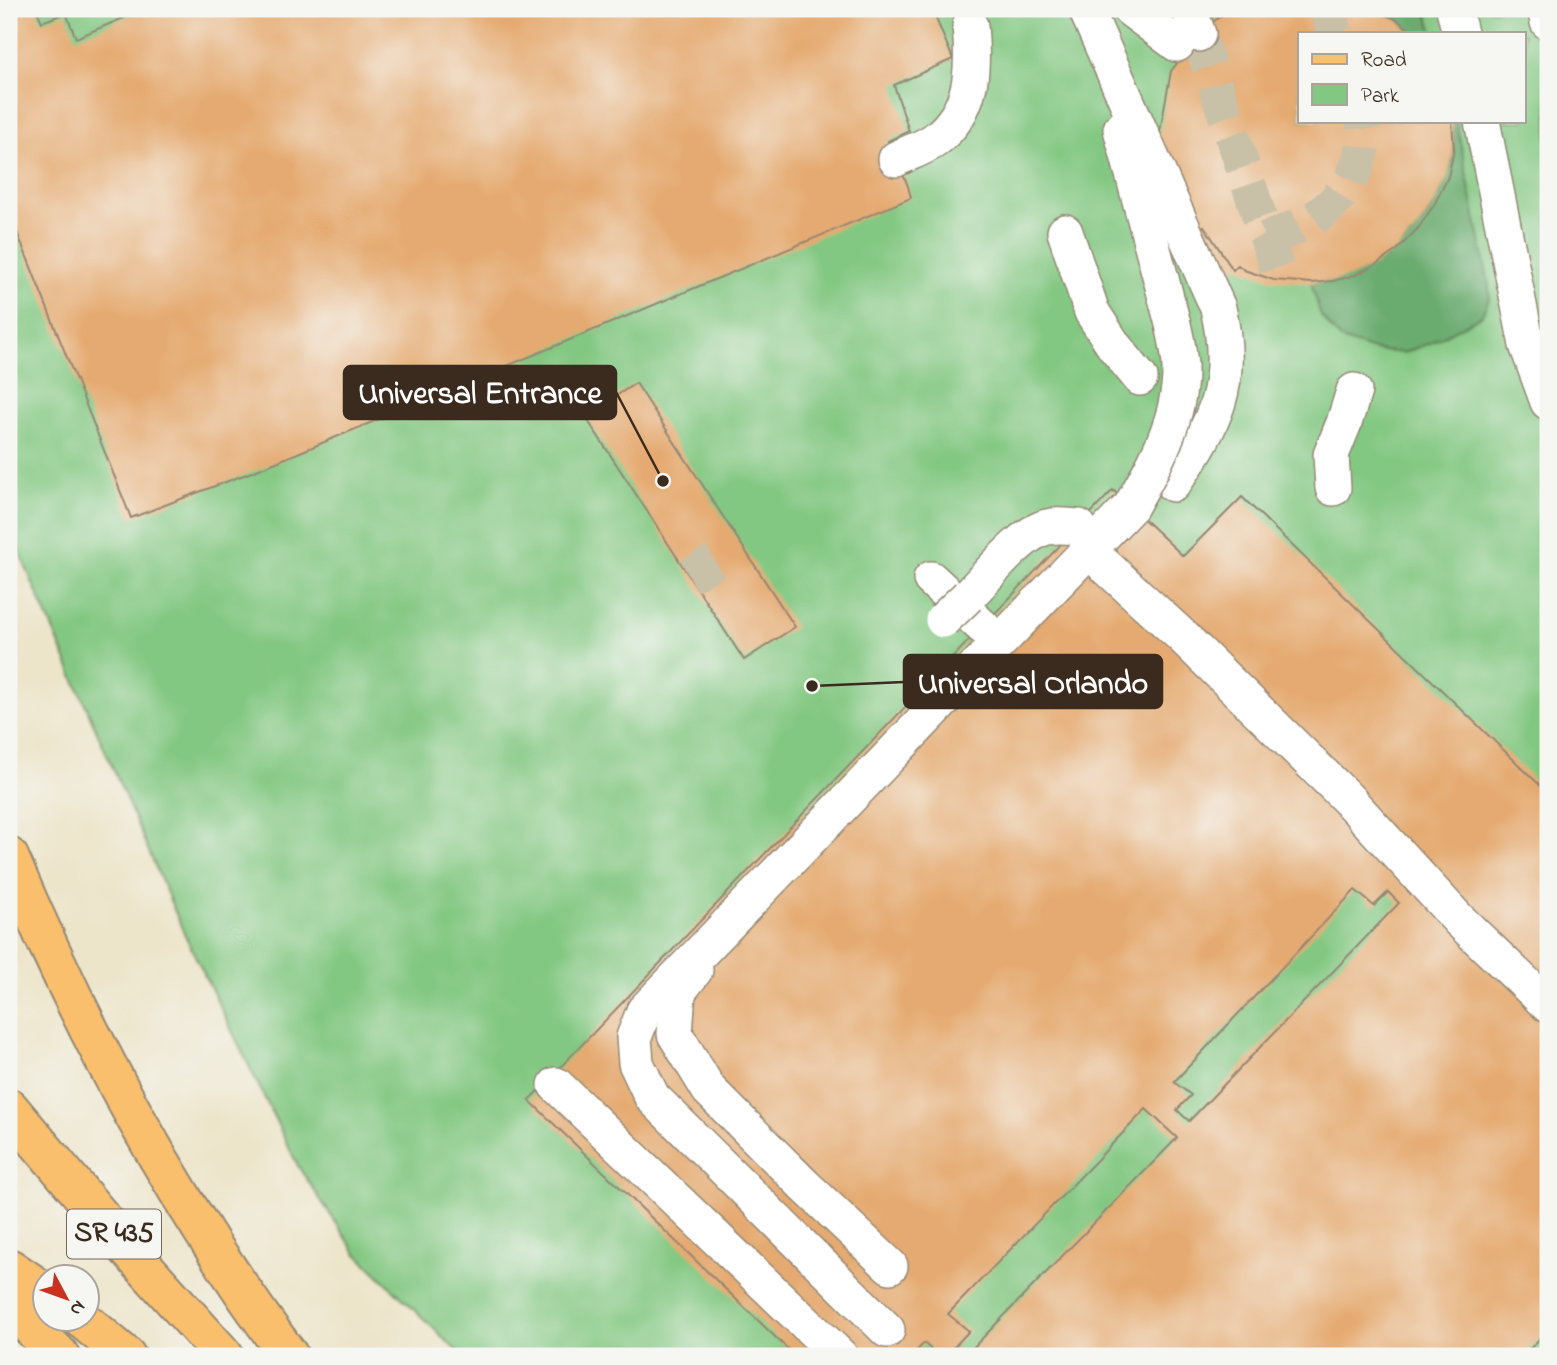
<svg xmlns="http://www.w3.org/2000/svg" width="1557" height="1365" font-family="'Indie Flower',sans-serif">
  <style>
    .green { fill: #83c882; stroke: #5f7950; stroke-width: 2; fill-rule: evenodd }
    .forest { fill: #6aac70; stroke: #526b47; stroke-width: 2 }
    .building { fill: #e5aa71; fill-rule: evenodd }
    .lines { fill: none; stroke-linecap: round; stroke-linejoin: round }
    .minor-tunnel { stroke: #c9c0a8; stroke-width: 35; stroke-dasharray: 35 18; stroke-linecap: butt }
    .minor-casing { stroke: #948874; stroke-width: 38 }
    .major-casing { stroke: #948874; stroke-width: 42 }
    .highway-casing { stroke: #948874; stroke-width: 42 }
    .minor { stroke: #fff; stroke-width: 35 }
    .major { stroke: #f9bf6d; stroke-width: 38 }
    .highway { stroke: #f9bf6d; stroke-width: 38 }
    .minor-bridge-casing { stroke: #948874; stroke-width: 38; stroke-linecap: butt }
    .minor-bridge { stroke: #fff; stroke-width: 35 }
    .labels { text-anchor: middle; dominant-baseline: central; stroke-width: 6; stroke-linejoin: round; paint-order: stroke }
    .shield { fill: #f6f6f2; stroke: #73675e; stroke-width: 2 }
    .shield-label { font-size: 28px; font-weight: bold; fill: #3b2a1e }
    .leader { fill: none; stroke: #3b2a1e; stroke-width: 2.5 }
    .callout-dot { fill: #3b2a1e; stroke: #f6f6f2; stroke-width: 2.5 }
    .callout { fill: #3b2a1e; stroke: #3b2a1e; stroke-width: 2.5 }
    .callout-label { font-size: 32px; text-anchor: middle; font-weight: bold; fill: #fff }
  </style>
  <rect width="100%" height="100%" fill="#f6f6f2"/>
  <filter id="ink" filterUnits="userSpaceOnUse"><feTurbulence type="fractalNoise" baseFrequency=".0143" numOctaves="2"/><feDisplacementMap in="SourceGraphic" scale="14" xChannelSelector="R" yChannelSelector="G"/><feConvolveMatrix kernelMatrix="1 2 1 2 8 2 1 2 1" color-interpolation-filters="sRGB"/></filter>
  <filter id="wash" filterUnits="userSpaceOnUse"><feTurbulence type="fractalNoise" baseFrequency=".00686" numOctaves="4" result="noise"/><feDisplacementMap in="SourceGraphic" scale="28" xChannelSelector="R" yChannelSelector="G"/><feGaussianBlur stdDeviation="1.57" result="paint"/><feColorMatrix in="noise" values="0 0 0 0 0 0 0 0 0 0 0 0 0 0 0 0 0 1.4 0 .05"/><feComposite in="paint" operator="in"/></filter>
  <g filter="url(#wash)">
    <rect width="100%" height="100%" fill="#ede5ca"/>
    <path class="green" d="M9,9h1539v1347h-1086l-105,-102 -59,-88 -113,-231 -176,-407zM1300,33h224v88h-224z"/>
    <g class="forest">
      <path d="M1374,9h52l7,24h-20l-15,-13z"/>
      <path d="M1452,121h4l32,159 2,17 -9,19 -51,27 -27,10 -29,-3 -34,-11 -19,-23 -10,-33c57,-5 102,-37 128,-88 7,-15 14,-30 15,-47 0,-9 -1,-18 -2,-27z"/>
    </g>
    <g id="blocks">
      <g class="building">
        <path d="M9,9h34l-6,2 5,11 24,-9 10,25 69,-29h787l21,50 -59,26 15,46 -21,10 20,45 3,12 -654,272 -126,48 -122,-306z"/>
        <path d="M1230,9h144l24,11 15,13h-113v88h152l2,29 -6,27 -14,28 -15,22 -22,23 -22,15 -20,10 -22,6 -22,2 -37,-3 -30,-10 -6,-5 -5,5 -29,-44 -7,5 -40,-84 14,-76 34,-43z"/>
        <path d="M636,383l159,244 -51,33 -159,-244z"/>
        <path d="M1113,490l70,66 59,-59 306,296v537l-25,26h-558l212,-218 -31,-29 -198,205 21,17 -15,16 8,9h-24l-14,-13 -12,13h-117l-266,-256zM1355,890l19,16 14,-14 11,11 -210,218 -12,-11 14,-15 -17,-13z"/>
      </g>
    </g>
  </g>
  <g filter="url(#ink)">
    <use href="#blocks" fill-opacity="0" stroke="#948874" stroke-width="2"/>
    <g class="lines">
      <g class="minor-tunnel">
        <path d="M1327,9l8,24"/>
        <path d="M1198,34l83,246"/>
        <path d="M1266,239c14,-6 31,-11 45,-19 35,-21 56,-58 52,-99"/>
        <path d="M689,576l26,-15"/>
      </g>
      <defs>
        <g id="minor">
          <path d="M1086,9l132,299c18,76 -3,116 -45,176"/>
          <path d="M1130,9l47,35"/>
          <path d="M1189,9l9,25"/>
          <path d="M1454,9l6,24"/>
          <path d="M1545,9l3,13"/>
          <path d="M1482,121l45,224 21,57"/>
          <path d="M1121,129l52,195"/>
          <path d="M896,159c12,-6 28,-11 39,-19 38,-29 39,-70 35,-114"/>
          <path d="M1065,232l27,80 22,34 26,32"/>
          <path d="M1333,488l-2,-33 13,-32 10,-32"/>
          <path d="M1100,561l82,75 164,161 112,122 90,86"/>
          <path d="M931,579l52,48"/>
          <path d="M968,596c18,-18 50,-58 73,-67 11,-5 25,-3 38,-2"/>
          <path d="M695,970l-17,22 -3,42 34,56 95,95 86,81"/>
          <path d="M556,1085l284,271"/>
          <path d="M887,1330l-235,-233 -16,-34 -2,-26 10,-26 487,-505"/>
        </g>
        <g id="major">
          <path d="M9,1108l111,132 104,116"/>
          <path d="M9,1268l37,25"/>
          <path d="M9,1305l51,51"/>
          <path d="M83,1320l43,36"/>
        </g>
        <path id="highway" d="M9,857c77,180 163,342 280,499"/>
      </defs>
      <use href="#minor" class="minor-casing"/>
      <use href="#major" class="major-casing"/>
      <use href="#highway" class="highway-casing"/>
      <use href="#minor" class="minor"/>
      <use href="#major" class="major"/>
      <use href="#highway" class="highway"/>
      <defs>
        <g id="minor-bridge">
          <path d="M1131,506c24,-42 50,-88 49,-138 0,-14 -4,-30 -7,-44"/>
          <path d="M943,620l25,-24"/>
        </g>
      </defs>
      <use href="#minor-bridge" class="minor-bridge-casing"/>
      <use href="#minor-bridge" class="minor-bridge"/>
    </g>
  </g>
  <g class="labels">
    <rect class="shield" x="67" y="1209.5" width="94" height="49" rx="5"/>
    <g class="shield-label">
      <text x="114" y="1234">SR 435</text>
    </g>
  </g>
  <path class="leader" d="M663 481L616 392M812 686L904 682"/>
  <g class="callout-dot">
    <circle cx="663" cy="481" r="7"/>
    <circle cx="812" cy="686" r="7"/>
  </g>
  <g class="callout">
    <rect x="344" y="366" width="272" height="53" rx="7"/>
    <rect x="904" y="655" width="258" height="53" rx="7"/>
  </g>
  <g class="callout-label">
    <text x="480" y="403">Universal Entrance</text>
    <text x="1033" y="693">Universal Orlando</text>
  </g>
  <rect width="1557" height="1365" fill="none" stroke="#f6f6f2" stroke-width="35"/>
  <rect x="1298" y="32" width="228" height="91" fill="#f6f6f2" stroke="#aba49d" stroke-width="2"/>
  <rect x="1312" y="54" width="35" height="10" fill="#f9bf6d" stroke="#aba49d" stroke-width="2"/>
  <text x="1361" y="66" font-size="21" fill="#3b2a1e">Road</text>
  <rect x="1312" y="84" width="35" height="21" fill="#83c882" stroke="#aba49d" stroke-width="2"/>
  <text x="1361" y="102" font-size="21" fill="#3b2a1e">Park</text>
  <g transform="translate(66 1298) rotate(131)"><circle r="33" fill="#f6f6f2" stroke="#aba49d" stroke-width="2"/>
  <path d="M0-5L12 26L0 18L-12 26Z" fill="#c8321e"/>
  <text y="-10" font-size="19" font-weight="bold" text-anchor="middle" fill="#3b2a1e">N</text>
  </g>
</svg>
